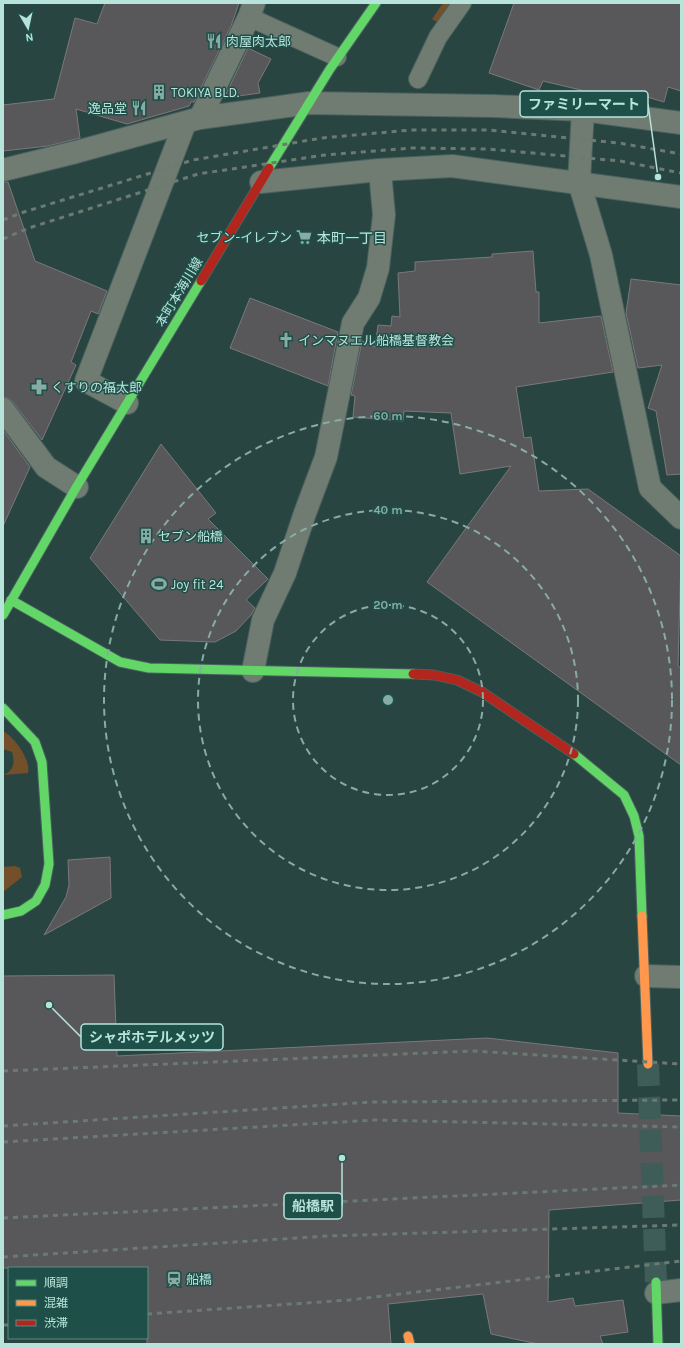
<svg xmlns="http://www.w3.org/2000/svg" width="684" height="1347" font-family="Karla,'Noto Sans JP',sans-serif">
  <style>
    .green { fill: #73502a }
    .building { fill: #585759; stroke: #7a797a }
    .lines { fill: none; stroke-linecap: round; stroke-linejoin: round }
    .secondary-tunnel { stroke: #3e5d58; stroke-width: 22; stroke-dasharray: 22 11; stroke-linecap: butt }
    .lane-casing { stroke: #48625e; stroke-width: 20 }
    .street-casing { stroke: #48625e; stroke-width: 24 }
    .fast-casing { stroke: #48625e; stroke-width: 11 }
    .slow-casing { stroke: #48625e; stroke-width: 11 }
    .jam-casing { stroke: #48625e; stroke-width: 11 }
    .lane { stroke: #707b72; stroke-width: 18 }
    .street { stroke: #707b72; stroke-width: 22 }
    .fast { stroke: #63d668; stroke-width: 9 }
    .slow { stroke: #ff974d; stroke-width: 9 }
    .jam { stroke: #b3261e; stroke-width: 9 }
    .rail { stroke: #6b7a73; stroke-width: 3; stroke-dasharray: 5 5; stroke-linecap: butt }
    .ring { fill: none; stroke: #86aca5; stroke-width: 2; stroke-dasharray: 7 5 }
    .labels { text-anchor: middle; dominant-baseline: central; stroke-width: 3; stroke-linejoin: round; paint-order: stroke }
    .poi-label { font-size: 13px; fill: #b8e3db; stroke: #1e5049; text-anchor: start }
    .street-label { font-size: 13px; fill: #b8e3db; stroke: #1e5049 }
    .neighbourhood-label { font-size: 14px; fill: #b8e3db; stroke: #1e5049 }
    .centre { fill: #86aca5; stroke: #1e5049; stroke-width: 2 }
    .ring-label { font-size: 12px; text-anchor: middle; font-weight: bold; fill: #86aca5; stroke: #1e5049; stroke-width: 3; stroke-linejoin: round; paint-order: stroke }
    .leader { fill: none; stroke: #b8e3db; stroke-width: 1.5 }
    .callout-dot { fill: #b8e3db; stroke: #1e5049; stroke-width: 1.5 }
    .callout { fill: #1e5049; stroke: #b8e3db; stroke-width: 1.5 }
    .callout-label { font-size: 14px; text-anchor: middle; font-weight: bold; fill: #b8e3db }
  </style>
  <rect width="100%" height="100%" fill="#294541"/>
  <g class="green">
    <path d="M443,3h8l-12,20 -7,-4z"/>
    <path d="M3,731c11,6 28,28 25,42l-24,2c10,-5 11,-13 8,-23l-9,-3z"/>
    <path d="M15,866l5,2 2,9 -19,15v-25z"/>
  </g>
  <g class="building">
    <path d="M105,3h134l-8,23 -37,76h-3l-2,4 -62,18 -51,-15 4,29 -32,8 -45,5v-46l51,-6 21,-81 22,6z"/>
    <path d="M514,3h167v88l-13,-4 -4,15 -27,-8 -2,9 -92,-22 -4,9 -50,-17z"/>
    <path d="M248,48l23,11 -13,24 2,10 -36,5z"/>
    <path d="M3,182h5l27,79 72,30 -9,23 -7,-3 -20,51 5,3 -34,75 -29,-38 -5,-4 -5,-1z"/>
    <path d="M533,251l3,41h3v31l62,-7 12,56 -97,15 8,51 7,-1 8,54 49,-2 93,67 -3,110 3,2v97l-254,-183 84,-116 -51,8 -9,-61 -47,-2 -1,10 -50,-4 2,-21 -4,-1 11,-54 13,6 3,-22 13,1 1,-10 8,1 -2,-44 17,-2v-9l77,-5v-3z"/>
    <path d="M631,279l50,6v189l-14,1 -11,-64 -8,-3 14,-43 -24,3 -12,-55z"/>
    <path d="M250,298l88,34 -10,54 -98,-38z"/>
    <path d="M3,430l27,37 -27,59z"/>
    <path d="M161,444l55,69 -8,6 60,60 -22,21 9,8 -4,7 -15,16 -21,11 -55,-2 -70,-82z"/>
    <path d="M110,857l1,41 -67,37 22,-38 3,-12 -1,-25z"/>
    <path d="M114,975l3,81 370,-18 131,15v60l63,3v84l-132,10 -1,92 25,-4 2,8 48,-6 5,32 -28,4 3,8h-65l-47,-10 -8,-40 -95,10 3,40h-244v-76h-144v-292z"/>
  </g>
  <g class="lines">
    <path class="secondary-tunnel" d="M648,1064l8,218"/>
    <defs>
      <g id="lane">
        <path d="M249,17l88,40"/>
        <path d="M418,79l20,-42 24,-34"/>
      </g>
      <g id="street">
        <path d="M583,110l-4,72 22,73 49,233 31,30"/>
        <path d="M200,118l49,-101 5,-14"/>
        <path d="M3,170l73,-18 124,-34 109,-15 185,3 89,4 98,13"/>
        <path d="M261,182l118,-12 73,-4 229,31"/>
        <path d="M127,403l-41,-22 99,-258"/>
        <path d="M3,409l43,58 31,20"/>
        <path d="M253,671l10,-51 22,-47 20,-60 21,-56 27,-134 16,-25 9,-30 6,-53 -3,-33"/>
        <path d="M646,976l35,1"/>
        <path d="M656,1293l25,-3"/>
      </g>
      <g id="fast">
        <path d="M269,168l61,-99 46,-66"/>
        <path d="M11,600l109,62 29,6 264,6"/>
        <path d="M3,615l74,-129 124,-205"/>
        <path d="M3,708l32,34 7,20 7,102 -4,21 -9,16 -15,10 -18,4"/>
        <path d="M574,754l50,41 10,21 5,20 3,80"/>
        <path d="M656,1282l2,62"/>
      </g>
      <g id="slow">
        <path d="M642,916l6,148"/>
        <path d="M408,1336l2,8"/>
      </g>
      <g id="jam">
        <path d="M201,281l68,-113"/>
        <path d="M413,674l21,1 23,5 25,12 92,62"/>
      </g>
    </defs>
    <use href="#lane" class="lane-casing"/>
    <use href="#street" class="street-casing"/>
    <use href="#fast" class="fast-casing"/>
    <use href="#slow" class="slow-casing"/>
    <use href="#jam" class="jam-casing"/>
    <use href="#lane" class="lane"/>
    <use href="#street" class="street"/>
    <use href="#fast" class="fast"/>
    <use href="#slow" class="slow"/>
    <use href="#jam" class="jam"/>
    <g class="rail">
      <path d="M3,220l21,-8 169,-52 129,-22 89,-8h78l130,13 62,11"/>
      <path d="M3,239l26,-11 169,-54 127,-19 87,-7 76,1 132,12 61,12"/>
      <path d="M3,1071l470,-20 208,13"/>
      <path d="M3,1126l369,-24 309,-2"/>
      <path d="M3,1142l372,-22 306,7"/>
      <path d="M3,1218l678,-33"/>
      <path d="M3,1257l325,-21 353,-11"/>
      <path d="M147,1314l202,-14 332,-39"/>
      <path d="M3,1325h6"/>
    </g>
  </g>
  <g class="ring">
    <circle cx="388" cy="700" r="95"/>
    <circle cx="388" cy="700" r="190"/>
    <circle cx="388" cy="700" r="284"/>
  </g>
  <defs>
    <symbol id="restaurant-bare" viewBox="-9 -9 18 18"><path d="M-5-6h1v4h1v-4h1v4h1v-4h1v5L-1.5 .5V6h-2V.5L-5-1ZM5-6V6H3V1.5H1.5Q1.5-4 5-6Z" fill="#86aca5" stroke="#1e5049" stroke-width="2.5" paint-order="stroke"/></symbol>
    <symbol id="building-bare" viewBox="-9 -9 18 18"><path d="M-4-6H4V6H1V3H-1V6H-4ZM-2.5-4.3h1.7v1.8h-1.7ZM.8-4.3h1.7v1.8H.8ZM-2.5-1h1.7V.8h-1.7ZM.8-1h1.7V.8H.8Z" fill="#86aca5" stroke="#1e5049" stroke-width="2.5" paint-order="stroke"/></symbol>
    <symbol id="supermarket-bare" viewBox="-9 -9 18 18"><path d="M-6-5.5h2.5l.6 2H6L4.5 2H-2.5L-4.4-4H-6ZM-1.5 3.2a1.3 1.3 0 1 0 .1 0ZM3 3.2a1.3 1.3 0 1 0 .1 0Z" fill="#86aca5" stroke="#1e5049" stroke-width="2.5" paint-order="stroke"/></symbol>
    <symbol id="church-bare" viewBox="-9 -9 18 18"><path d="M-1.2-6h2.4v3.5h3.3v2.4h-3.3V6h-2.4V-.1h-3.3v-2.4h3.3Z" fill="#86aca5" stroke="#1e5049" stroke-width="2.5" paint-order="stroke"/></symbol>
    <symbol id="pharmacy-bare" viewBox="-9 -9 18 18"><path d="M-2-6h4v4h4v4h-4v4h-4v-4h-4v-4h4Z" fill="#86aca5" stroke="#1e5049" stroke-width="2.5" paint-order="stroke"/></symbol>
    <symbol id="stadium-bare" viewBox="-9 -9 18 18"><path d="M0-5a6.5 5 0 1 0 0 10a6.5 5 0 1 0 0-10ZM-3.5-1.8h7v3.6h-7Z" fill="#86aca5" stroke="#1e5049" stroke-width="2.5" paint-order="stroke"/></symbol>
    <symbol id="station-bare" viewBox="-9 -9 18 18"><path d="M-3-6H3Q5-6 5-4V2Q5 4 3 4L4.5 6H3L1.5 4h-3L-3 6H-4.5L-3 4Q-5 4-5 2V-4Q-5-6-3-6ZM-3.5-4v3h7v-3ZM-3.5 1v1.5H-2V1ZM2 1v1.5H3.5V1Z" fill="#86aca5" stroke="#1e5049" stroke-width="2.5" paint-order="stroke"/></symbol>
  </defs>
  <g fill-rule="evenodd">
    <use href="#restaurant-bare" x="203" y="30" width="22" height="22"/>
    <use href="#building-bare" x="148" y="81" width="22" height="22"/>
    <use href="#restaurant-bare" x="128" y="97" width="22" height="22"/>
    <use href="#supermarket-bare" x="293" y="226" width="22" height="22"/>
    <use href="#church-bare" x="275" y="329" width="22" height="22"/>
    <use href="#pharmacy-bare" x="28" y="376" width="22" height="22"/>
    <use href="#building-bare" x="135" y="525" width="22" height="22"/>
    <use href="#stadium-bare" x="148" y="573" width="22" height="22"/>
    <use href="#station-bare" x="163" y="1268" width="22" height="22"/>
  </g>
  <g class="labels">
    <g class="poi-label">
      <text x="226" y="41">肉屋肉太郎</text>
      <text x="171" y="92">TOKIYA BLD.</text>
      <text x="127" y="108" text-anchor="end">逸品堂</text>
      <text x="292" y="237" text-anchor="end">セブン-イレブン</text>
      <text x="298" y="340">インマヌエル船橋基督教会</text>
      <text x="51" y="387">くすりの福太郎</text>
      <text x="158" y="536">セブン船橋</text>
      <text x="171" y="584">Joy fit 24</text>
      <text x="186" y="1279">船橋</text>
    </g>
    <g class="street-label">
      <text transform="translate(179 292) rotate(-59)">本町本海川線</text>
    </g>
    <g class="neighbourhood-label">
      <text x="352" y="238">本町一丁目</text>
    </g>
  </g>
  <circle cx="388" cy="700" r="6" class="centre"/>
  <g class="ring-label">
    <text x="388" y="420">60 m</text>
    <text x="388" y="514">40 m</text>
    <text x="388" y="609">20 m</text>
  </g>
  <path class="leader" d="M658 177L648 104M49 1005L81 1037M342 1158L342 1206"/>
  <g class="callout-dot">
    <circle cx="658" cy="177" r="4"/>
    <circle cx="49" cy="1005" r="4"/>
    <circle cx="342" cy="1158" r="4"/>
  </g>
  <g class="callout">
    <rect x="520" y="91" width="128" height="26" rx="4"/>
    <rect x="81" y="1024" width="142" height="26" rx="4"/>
    <rect x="284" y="1193" width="58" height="26" rx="4"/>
  </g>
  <g class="callout-label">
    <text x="584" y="109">ファミリーマート</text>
    <text x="152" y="1042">シャポホテルメッツ</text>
    <text x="313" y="1211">船橋駅</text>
  </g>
  <rect width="684" height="1347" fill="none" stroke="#b8e3db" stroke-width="8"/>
  <rect x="8" y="1267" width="140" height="72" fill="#1e5049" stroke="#5c8b83"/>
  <rect x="16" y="1280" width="20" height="6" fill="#63d668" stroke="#5c8b83"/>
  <text x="44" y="1287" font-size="12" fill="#b8e3db">順調</text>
  <rect x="16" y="1300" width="20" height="6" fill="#ff974d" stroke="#5c8b83"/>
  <text x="44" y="1307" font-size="12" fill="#b8e3db">混雑</text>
  <rect x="16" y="1320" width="20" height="6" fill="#b3261e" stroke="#5c8b83"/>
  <text x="44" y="1327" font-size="12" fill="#b8e3db">渋滞</text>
  <g transform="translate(28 28) rotate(171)" stroke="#1e5049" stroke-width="3" paint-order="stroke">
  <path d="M0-3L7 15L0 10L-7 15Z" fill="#b8e3db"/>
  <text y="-6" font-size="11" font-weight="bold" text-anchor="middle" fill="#b8e3db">N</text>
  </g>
</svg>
